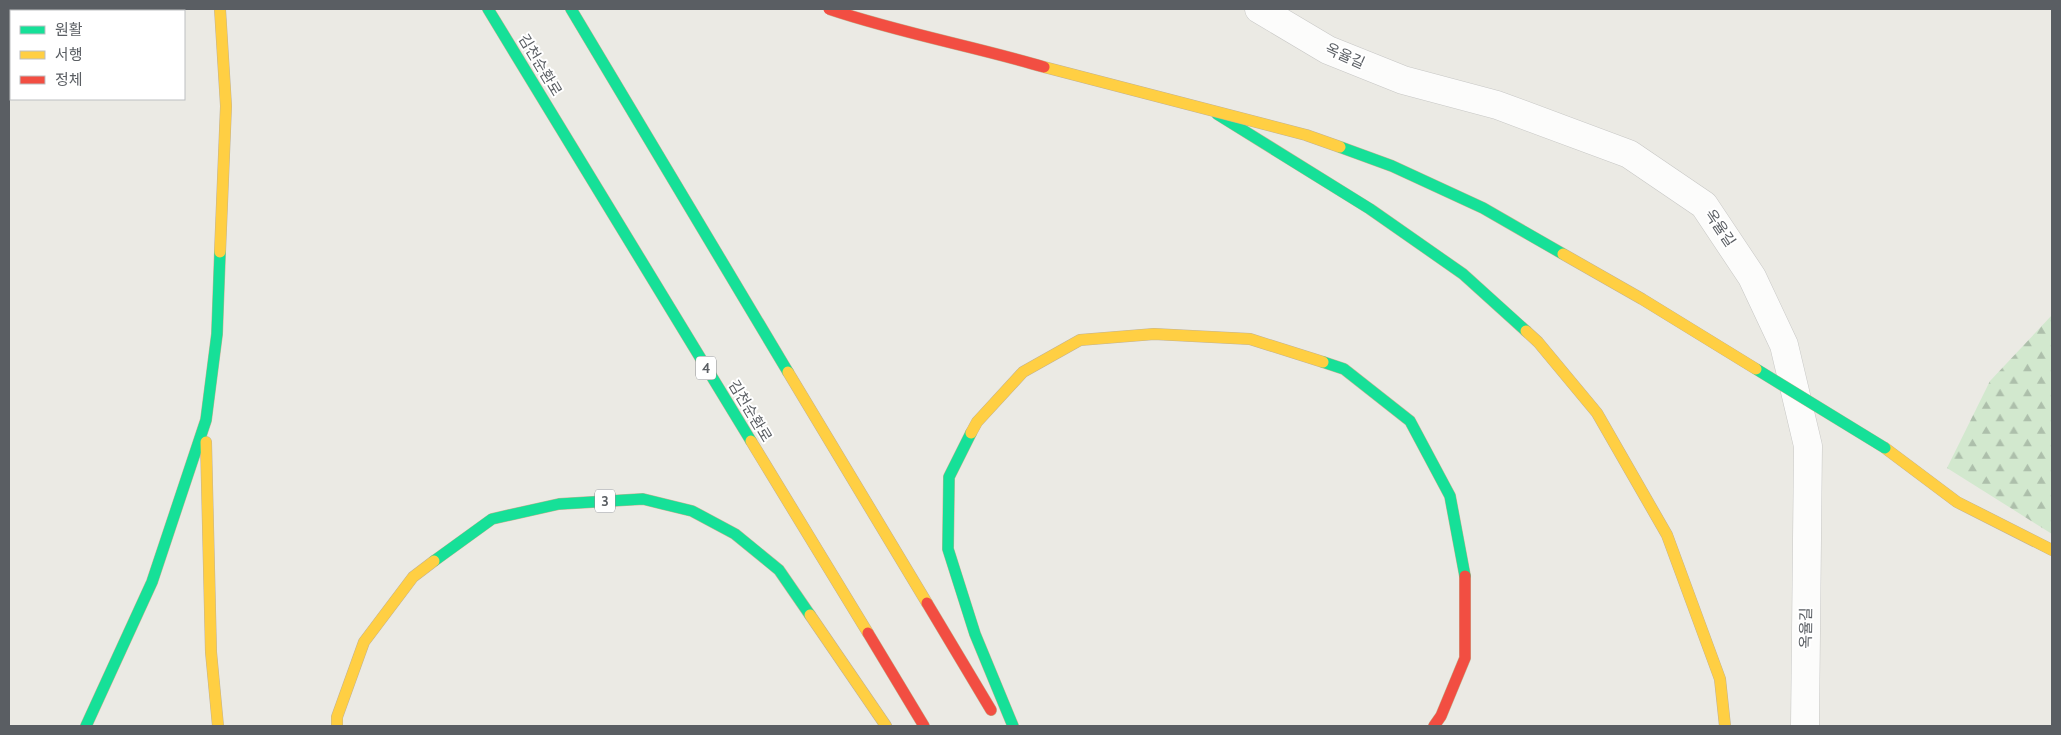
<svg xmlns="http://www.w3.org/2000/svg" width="2061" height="735" font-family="Cabin,'Noto Sans KR',sans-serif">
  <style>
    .forest { fill: url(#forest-firs) }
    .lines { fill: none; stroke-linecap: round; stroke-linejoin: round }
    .street-casing { stroke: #c7c7c5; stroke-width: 29 }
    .fast-casing { stroke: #c2b292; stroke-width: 12 }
    .slow-casing { stroke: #c2b292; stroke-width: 12 }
    .jam-casing { stroke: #c2b292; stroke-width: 12 }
    .street { stroke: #fcfcfb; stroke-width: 28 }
    .fast { stroke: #16e098; stroke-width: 11 }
    .slow { stroke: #ffcf43; stroke-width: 11 }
    .jam { stroke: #f24e42; stroke-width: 11 }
    .fast-bridge-casing { stroke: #c2b292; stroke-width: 12; stroke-linecap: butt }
    .slow-bridge-casing { stroke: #c2b292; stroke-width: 12; stroke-linecap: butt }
    .jam-bridge-casing { stroke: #c2b292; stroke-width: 12; stroke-linecap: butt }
    .fast-bridge { stroke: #16e098; stroke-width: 11 }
    .slow-bridge { stroke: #ffcf43; stroke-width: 11 }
    .jam-bridge { stroke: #f24e42; stroke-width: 11 }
    .labels { text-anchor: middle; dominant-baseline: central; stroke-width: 4; stroke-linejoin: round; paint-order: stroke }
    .shield { fill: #fff; stroke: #8c8e92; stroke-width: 1 }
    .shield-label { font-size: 14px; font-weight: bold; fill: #5a5e63 }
    .street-label { font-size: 15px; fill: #5a5e63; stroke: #fff }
  </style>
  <defs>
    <pattern id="forest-firs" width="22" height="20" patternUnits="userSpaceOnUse" patternTransform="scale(1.25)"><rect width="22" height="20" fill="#d2e8ce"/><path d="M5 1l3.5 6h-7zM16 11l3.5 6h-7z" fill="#adbfab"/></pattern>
  </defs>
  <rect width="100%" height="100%" fill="#ebeae4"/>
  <path class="forest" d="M2052,315v219l-105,-66 43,-87z"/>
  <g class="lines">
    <defs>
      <path id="street" d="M1259,9l69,41 75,30 94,25 132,49 75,51 48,72 32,68 24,101 -3,280"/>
      <g id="fast">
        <path d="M488,9l263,432"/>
        <path d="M571,9l217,363"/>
        <path d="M1217,114l153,95 93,65 63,57"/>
        <path d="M1323,362l21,7 66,52 40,75 15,80"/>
        <path d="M971,433l-22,44 -1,72 27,85 38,92"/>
        <path d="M434,561l58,-42 67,-15 84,-5 49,12 43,23 44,36 31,45"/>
        <path d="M86,726l66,-144 54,-162 11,-86 3,-82"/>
      </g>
      <g id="slow">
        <path d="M220,9l6,97 -6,146"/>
        <path d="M1526,331l12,11 59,71 70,122 53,144 5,47"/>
        <path d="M788,372l139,231"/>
        <path d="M971,433l6,-11 46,-50 57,-32 74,-6 96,5 73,23"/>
        <path d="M751,441l117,192"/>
        <path d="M206,442l5,210 7,74"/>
        <path d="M1885,448l72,54 95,48"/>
        <path d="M810,615l76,111"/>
        <path d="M337,726v-9l27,-75 49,-65 21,-16"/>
      </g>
      <g id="jam">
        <path d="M927,603l64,107"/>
        <path d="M868,633l56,93"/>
        <path d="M1434,726l7,-10 24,-58v-82"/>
      </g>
    </defs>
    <use href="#street" class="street-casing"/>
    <use href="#fast" class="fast-casing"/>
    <use href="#slow" class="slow-casing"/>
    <use href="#jam" class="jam-casing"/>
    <use href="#street" class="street"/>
    <use href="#fast" class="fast"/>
    <use href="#slow" class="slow"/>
    <use href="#jam" class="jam"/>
    <defs>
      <g id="fast-bridge">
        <path d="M1340,147l52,19 91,42 80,46"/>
        <path d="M1756,369l129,79"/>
      </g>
      <g id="slow-bridge">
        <path d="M1044,67l262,68 34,12"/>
        <path d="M1563,254l79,45 114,70"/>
      </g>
      <path id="jam-bridge" d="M829,9c71,24 144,37 215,58"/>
    </defs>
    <use href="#fast-bridge" class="fast-bridge-casing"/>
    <use href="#slow-bridge" class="slow-bridge-casing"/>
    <use href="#jam-bridge" class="jam-bridge-casing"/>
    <use href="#fast-bridge" class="fast-bridge"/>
    <use href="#slow-bridge" class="slow-bridge"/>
    <use href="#jam-bridge" class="jam-bridge"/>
  </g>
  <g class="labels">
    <g class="shield">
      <rect x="696" y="356.5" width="20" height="23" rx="4"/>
      <rect x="595" y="489.5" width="20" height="23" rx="4"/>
    </g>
    <g class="shield-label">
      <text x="706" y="368">4</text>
      <text x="605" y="501">3</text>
    </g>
    <g class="street-label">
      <text transform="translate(1345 56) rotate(24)">옥율길</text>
      <text transform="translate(540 65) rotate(59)">김천순환로</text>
      <text transform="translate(1720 228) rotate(56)">옥율길</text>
      <text transform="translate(750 411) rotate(59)">김천순환로</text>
      <text transform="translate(1806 628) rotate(-89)">옥율길</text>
    </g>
  </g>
  <rect width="2061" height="735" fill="none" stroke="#5a5e63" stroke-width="20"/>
  <rect x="10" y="10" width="175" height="90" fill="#ffffff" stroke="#bdbfc1"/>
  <rect x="20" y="26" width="25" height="8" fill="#16e098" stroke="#bdbfc1"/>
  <text x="55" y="35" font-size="15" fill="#5a5e63">원활</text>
  <rect x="20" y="51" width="25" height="8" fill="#ffcf43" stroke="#bdbfc1"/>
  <text x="55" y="60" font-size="15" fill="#5a5e63">서행</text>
  <rect x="20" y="76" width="25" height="8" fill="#f24e42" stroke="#bdbfc1"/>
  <text x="55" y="85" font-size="15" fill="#5a5e63">정체</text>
</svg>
